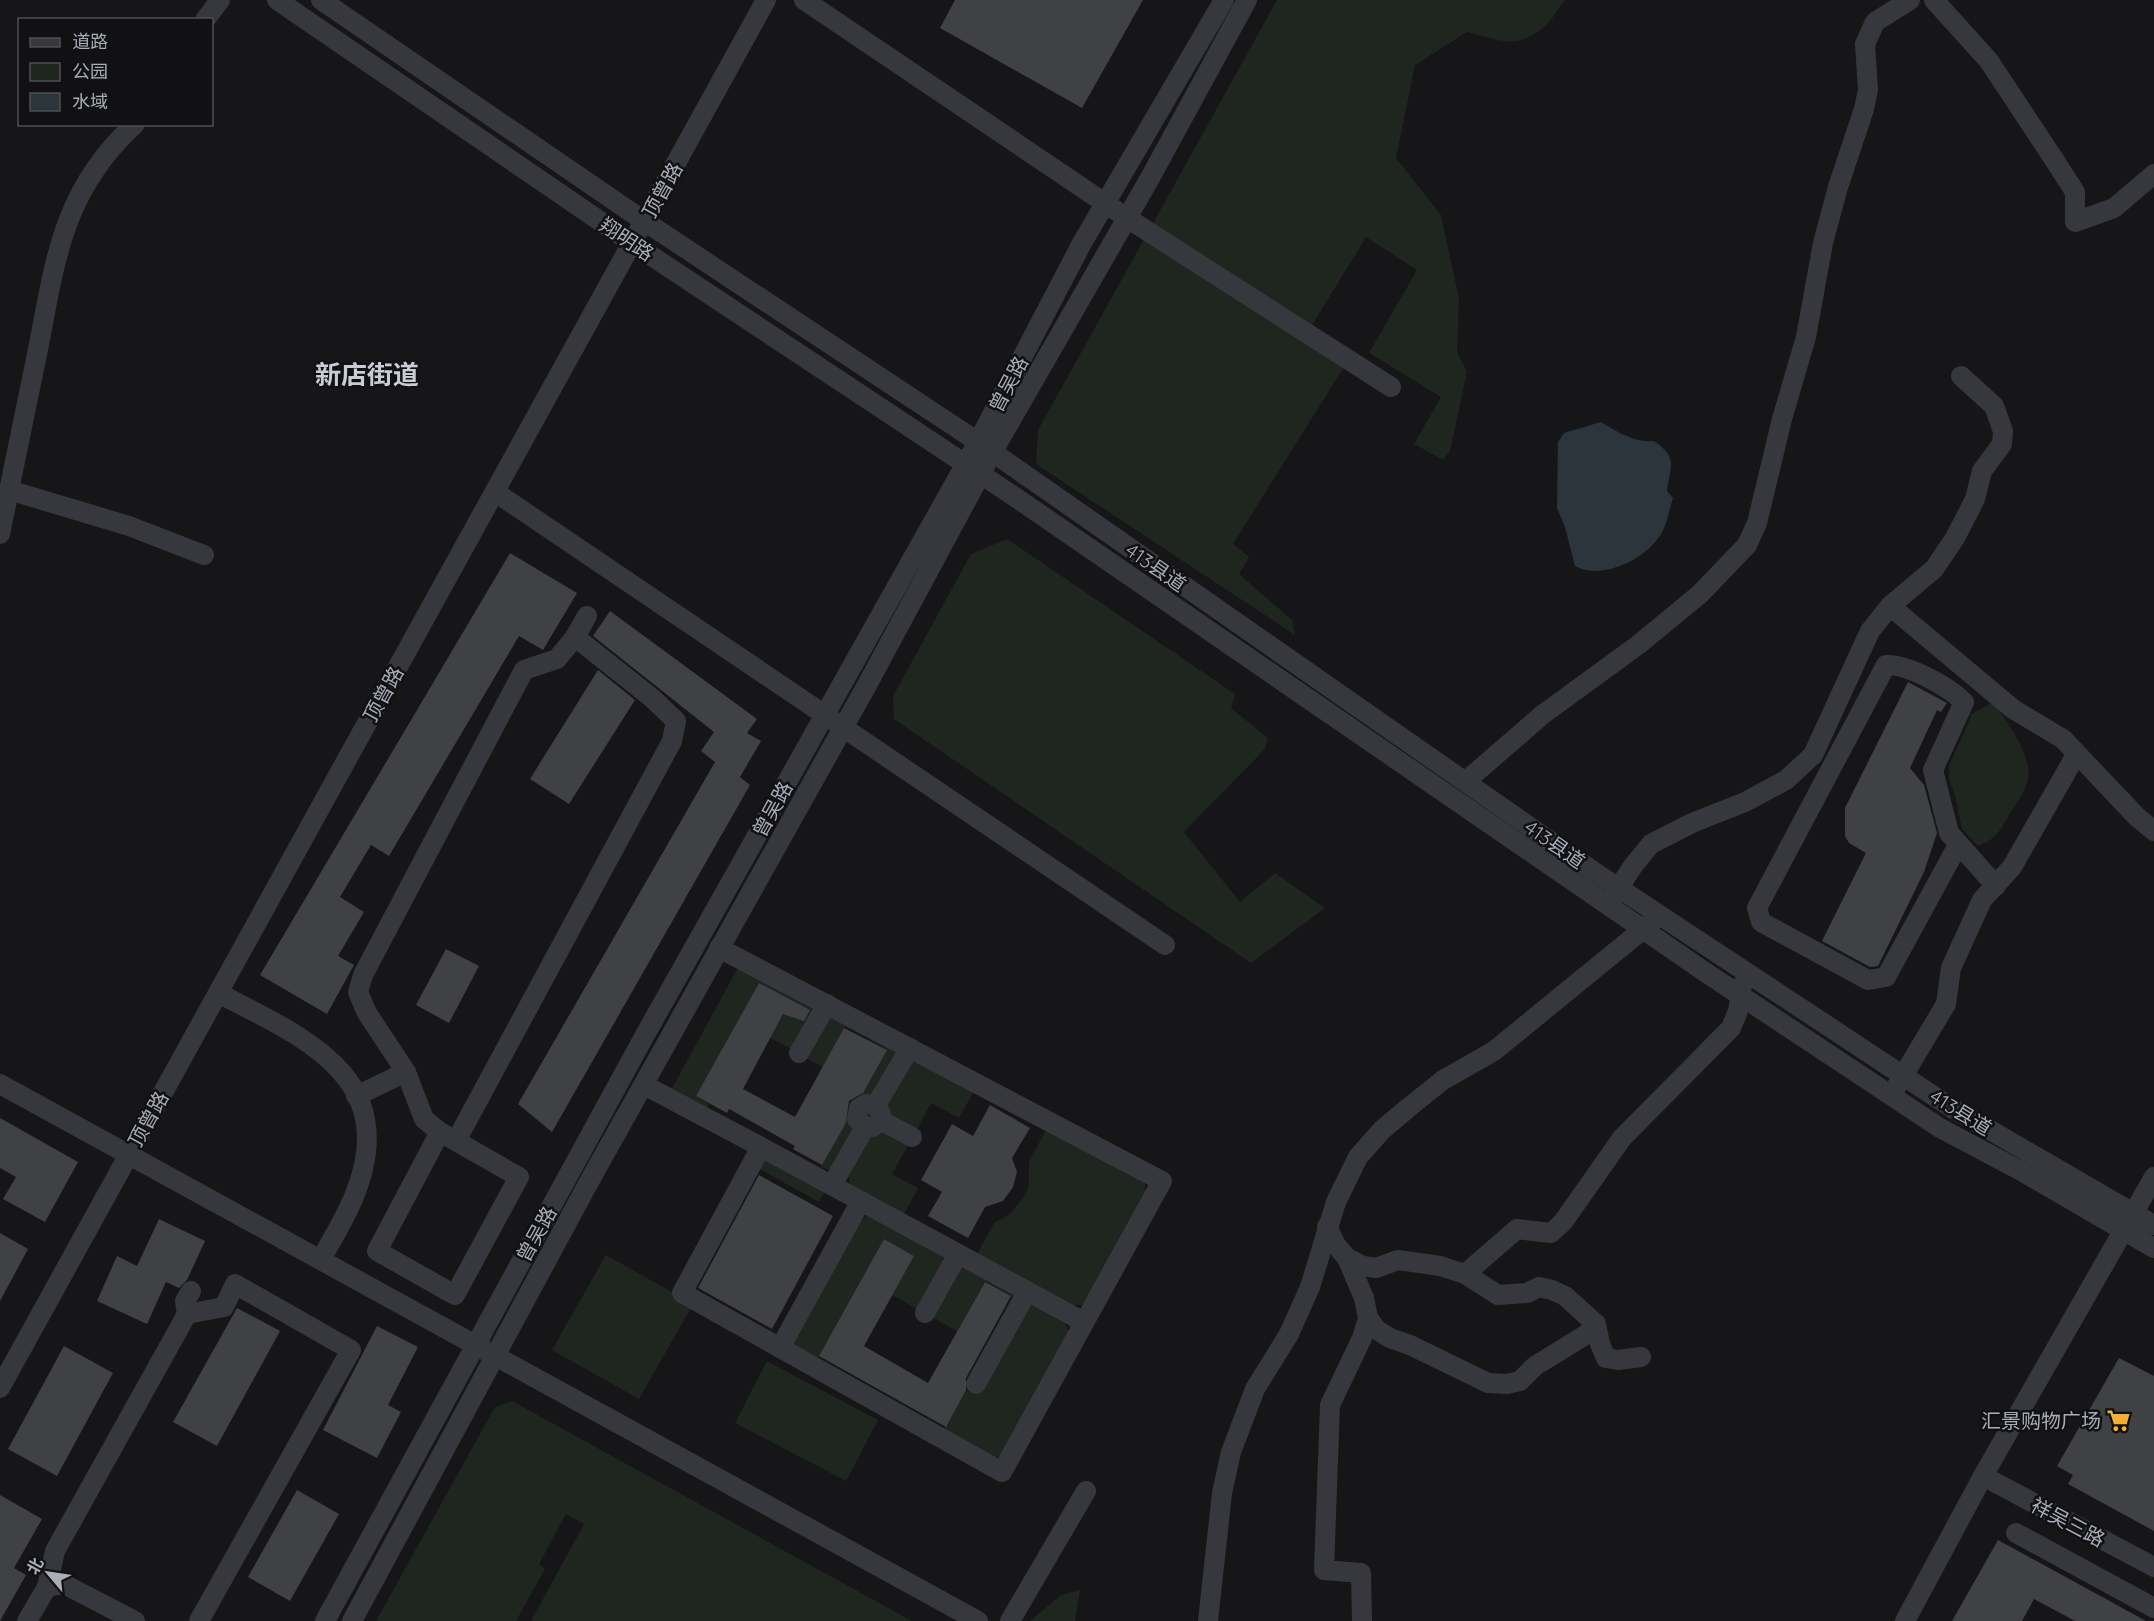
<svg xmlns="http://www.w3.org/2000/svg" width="2154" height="1621" font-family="Quicksand,'Noto Sans SC',sans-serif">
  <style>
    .green { fill: #1e261f }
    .water { fill: #2c353c }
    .building { fill: #404145 }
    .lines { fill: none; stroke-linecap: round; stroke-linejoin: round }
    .minor { stroke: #37383d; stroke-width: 20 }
    .labels { text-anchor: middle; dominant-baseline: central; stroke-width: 5; stroke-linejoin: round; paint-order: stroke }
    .street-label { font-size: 20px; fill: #a8adb8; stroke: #111113 }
    .poi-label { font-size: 20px; fill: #a8adb8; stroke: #111113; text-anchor: end }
    .district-label { font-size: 26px; font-weight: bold; fill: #c9ccd4; stroke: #111113 }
  </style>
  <rect width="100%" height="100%" fill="#161618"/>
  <g class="green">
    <path d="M1277,0h289c-8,6 -10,15 -17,22 -28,29 -48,19 -82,10l-52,33 -19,93 45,57 18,84 -2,53 10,20 -17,79 -7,9 -29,-16 27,-47 -72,-44 48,-83 -51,-33 -63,103 41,27 -111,177 16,13 -10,17 53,46 3,15 -259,-171 2,-34z"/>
    <path d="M1007,539l228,155 -4,14 37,30 -4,12 -80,82 56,70 35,-29 50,35 -74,55 -357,-244 -1,-23 78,-142z"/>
    <path d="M1993,702c13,18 39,53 35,76 -2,12 -12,26 -19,37 -9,16 -14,25 -31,31l-16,-17 -7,-34 -6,-15v-14l23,-52z"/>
    <path d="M740,964l80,42 -25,45 -25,-13 14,-26 15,-7 -40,-22 -63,113 13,8 -3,7 -36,-19z"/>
    <path d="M829,1010l69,42 -67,119 -10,-4 66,-118 -42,-23 -22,41 -19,-10z"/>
    <path d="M919,1061l55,30 -15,27 -28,-15 -15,28 -27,-15 -3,-15 24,-39z"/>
    <path d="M1047,1128l91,48 7,8v11l-54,104 -10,6h-9l-96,-49 19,-34 14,-7 14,-17 6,-12v-24z"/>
    <path d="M883,1130l25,15 -16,29 26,14 -14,26 -54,-30 -2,-9 22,-43z"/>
    <path d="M762,1152l65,36 -8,14 -65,-36z"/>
    <path d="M869,1213l79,41 -31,55 -25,-14 22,-39 -30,-17 -66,119 126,71 22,-39 10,5 53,-95c17,10 40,16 40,38l-69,118 -14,3 -195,-111 69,-125z"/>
    <path d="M606,1255l87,49 -54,95 -87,-49z"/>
    <path d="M962,1263l57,31 -2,5 -32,-18 -28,50 -26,-14z"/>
    <path d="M767,1361l111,59 -32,61 -111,-58z"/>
    <path d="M512,1401l400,220h-381l53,-97 -18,-10 -27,50 6,5 -29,52h-140l119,-214z"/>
    <path d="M1080,1590l-5,31h-45l31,-26z"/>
  </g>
  <path class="water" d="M1601,422c17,10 33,21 53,19 25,17 16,25 13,50l6,7c-4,12 -5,24 -12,36 -15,25 -59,47 -86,32l-10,-39 -8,-19 1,-66 6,-9z"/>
  <g class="building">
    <path d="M955,0h188l-61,108 -142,-80z"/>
    <path d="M510,553l67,40 -34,57 -24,-14 -130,220 -18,-11 -31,52 24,15 -26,44 16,9 -27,49 -67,-39z"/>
    <path d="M610,611l147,108 -10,14 14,8 -21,36 10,8 -198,347 -34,-28 197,-342 -14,-11 13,-19 -121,-96z"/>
    <path d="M598,670l37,30 -66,104 -39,-25z"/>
    <path d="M1908,682l39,21 -6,9 -4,-2 -27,58 14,17 13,48 -13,39 -46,94 -8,1 -48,-26 44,-88 -17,-10 -4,-7v-28z"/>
    <path d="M446,949l33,17 -30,57 -33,-18z"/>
    <path d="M759,983l51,27 -6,11 -21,-7 -40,75 52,28 49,-89 43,22 -24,43 -14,8 -3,22 -24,42 -29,-16 2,-3 -66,-37 -2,4 -31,-17z"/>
    <path d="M990,1105l40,23 -18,30 5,14 -4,15 -10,14 -18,6 -17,31 -40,-22 14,-24 -21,-12 31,-56 21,12z"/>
    <path d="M0,1118l78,44 -33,60 -42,-23 13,-22 -16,-9z"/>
    <path d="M759,1175l74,41 -61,113 -74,-41z"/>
    <path d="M159,1219l46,22 -18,39 -8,8 -13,-6 -19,42 -50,-23 20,-45 20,10z"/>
    <path d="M0,1233l28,16 -28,52z"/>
    <path d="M884,1239l30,17 -50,90 64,37 57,-101 26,14 -45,82v12l-20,37 -127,-71z"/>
    <path d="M237,1308l43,23 -63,115 -44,-24z"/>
    <path d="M377,1326l41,21 -30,58 13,7 -24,46 -54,-28z"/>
    <path d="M64,1346l49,27 -56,103 -49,-27z"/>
    <path d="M2119,1358l35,18v155l-86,-47 5,-9 -16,-9z"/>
    <path d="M297,1490l42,24 -49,87 -42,-24z"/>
    <path d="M0,1495l42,24 -28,49 12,7 -26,46z"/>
    <path d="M1998,1540l148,81h-71l-41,-22 -12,22h-70z"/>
  </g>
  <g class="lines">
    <g class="minor">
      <path d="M277,0l355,243 386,256 687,473 235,156 83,44 131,76"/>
      <path d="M321,0l323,221 334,221 615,429 359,237 202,117"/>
      <path d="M804,0l323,218 264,169"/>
      <path d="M1934,0l55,61 68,103 18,28v30l39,-14 40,-34"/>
      <path d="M205,20l15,-20"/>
      <path d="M9,490l120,36 75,29"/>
      <path d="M495,492l670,453"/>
      <path d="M0,534c12,-57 24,-114 35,-170 20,-96 23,-170 100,-240"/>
      <path d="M1890,606l123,103 50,30 74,78 17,14"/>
      <path d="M1466,781l76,-66 96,-70 62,-51 47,-49 10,-22 25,-104 24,-82 17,-94 15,-56 26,-78 4,-19 -3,-46 10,-22 35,-22"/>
      <path d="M1958,845l-72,132 -18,3 -107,-58 -4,-14 129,-243c22,-1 63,22 78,37l-31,68 16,63 47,53"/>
      <path d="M1612,898l21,-32 18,-22 41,-21 53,-21 41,-22 27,-25 57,-124 20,-25 44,-37 21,-31 20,-39 7,-28 20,-27 1,-13 -9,-25 -33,-30"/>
      <path d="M218,993c87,45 186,85 135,206 -9,21 -21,41 -32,60"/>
      <path d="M799,1053l28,-49"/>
      <path d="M406,1072l-39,-59 -9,-21 5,-17 161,-305 33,-11 18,-22 12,-21"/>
      <path d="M0,1084l978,537"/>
      <path d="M644,1085l117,62 -79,146 320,179 160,-291 -443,-233"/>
      <path d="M1897,1086l49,-82 5,-36 31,-68 30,-33 64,-112"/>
      <path d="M356,1096l50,-24 18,47 16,13 79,45 -64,118 -78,-44 63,-119"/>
      <path d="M880,1120l32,17"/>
      <path d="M865,1127l-8,-8 2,-11 7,-4 10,1 34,-57"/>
      <path d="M456,1141l216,-400 4,-20 -24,-23 -77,-61"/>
      <path d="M761,1147l323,175"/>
      <path d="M832,1185l33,-58h8l7,-7 1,-6 -5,-9"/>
      <path d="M1327,1226l9,19 11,13 16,8 13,2 22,-8 42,6 25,8 33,21 29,-2 12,-6 13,3 13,6 31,28 4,20 6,14 12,2 23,-3"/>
      <path d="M1347,1258l17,40 4,20 -6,20 -32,67 -6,165 37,3 1,48"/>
      <path d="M1465,1274l52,-45 34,4 12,-11 59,-84 109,-110 7,-17 4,-26"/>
      <path d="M925,1313l33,-59"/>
      <path d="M187,1314l37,-7 11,-23 116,66 -152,271"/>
      <path d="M1368,1318l9,12 13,8 20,7 78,38 19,1 13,-3 15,-15 52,-32 9,-10"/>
      <path d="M780,1348l81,-147"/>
      <path d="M976,1384l51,-92"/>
      <path d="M0,1388l766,-1388"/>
      <path d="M1983,1476l171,91"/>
      <path d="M2016,1533l138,75"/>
      <path d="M47,1587l17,-3 71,37"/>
      <path d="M27,1621l20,-34 8,-36 132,-237 -2,-13 6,-10"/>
      <path d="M325,1621l320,-586 333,-593 104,-199 142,-243"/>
      <path d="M352,1621l238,-441 277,-495 125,-232 158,-275 97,-178"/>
      <path d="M1010,1621l76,-130"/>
      <path d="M1208,1621l14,-128 9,-41 24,-63 34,-55 21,-47 26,-85 22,-45 24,-27 26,-22 35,-28 51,-29 158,-129"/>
      <path d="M1905,1621l78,-145 171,-299"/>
    </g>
  </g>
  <defs>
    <symbol id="supermarket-bare" viewBox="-9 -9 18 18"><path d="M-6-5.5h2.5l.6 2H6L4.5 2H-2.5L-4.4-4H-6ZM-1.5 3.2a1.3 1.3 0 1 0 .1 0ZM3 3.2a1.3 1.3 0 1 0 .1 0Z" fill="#f2b134" stroke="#111113" stroke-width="2.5" paint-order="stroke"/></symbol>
  </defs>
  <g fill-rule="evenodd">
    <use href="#supermarket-bare" x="2102" y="1404" width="33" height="33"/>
  </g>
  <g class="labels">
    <g class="street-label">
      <text transform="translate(662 190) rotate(-61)">顶曾路</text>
      <text transform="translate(627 239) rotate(34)">翔明路</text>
      <text transform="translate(1008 384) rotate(-62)">曾吴路</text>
      <text transform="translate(1156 567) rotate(35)">413县道</text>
      <text transform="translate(383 694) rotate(-61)">顶曾路</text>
      <text transform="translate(772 809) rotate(-61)">曾吴路</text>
      <text transform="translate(1555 844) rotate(35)">413县道</text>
      <text transform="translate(1961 1112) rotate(32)">413县道</text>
      <text transform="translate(148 1119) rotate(-61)">顶曾路</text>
      <text transform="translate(536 1234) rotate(-61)">曾吴路</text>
      <text transform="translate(2068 1522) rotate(28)">祥吴三路</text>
    </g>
    <g class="poi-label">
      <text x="2101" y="1420">汇景购物广场</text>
    </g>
    <g class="district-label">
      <text x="367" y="374">新店街道</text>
    </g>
  </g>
  <rect x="18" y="18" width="195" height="108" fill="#111113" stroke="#4d4f55" stroke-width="1.5"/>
  <rect x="30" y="38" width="30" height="9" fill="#37383d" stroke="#4d4f55" stroke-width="1.5"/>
  <text x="72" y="48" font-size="18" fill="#a8adb8">道路</text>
  <rect x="30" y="63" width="30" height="18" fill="#1e261f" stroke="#4d4f55" stroke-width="1.5"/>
  <text x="72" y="78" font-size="18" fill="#a8adb8">公园</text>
  <rect x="30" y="93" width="30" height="18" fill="#2c353c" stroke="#4d4f55" stroke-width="1.5"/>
  <text x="72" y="108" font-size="18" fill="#a8adb8">水域</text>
  <g transform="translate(48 1573) rotate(299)" stroke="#111113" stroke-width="4.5" paint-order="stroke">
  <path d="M0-4.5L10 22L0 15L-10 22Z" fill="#a8adb8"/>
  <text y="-9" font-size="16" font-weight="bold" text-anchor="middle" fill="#a8adb8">北</text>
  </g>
</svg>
